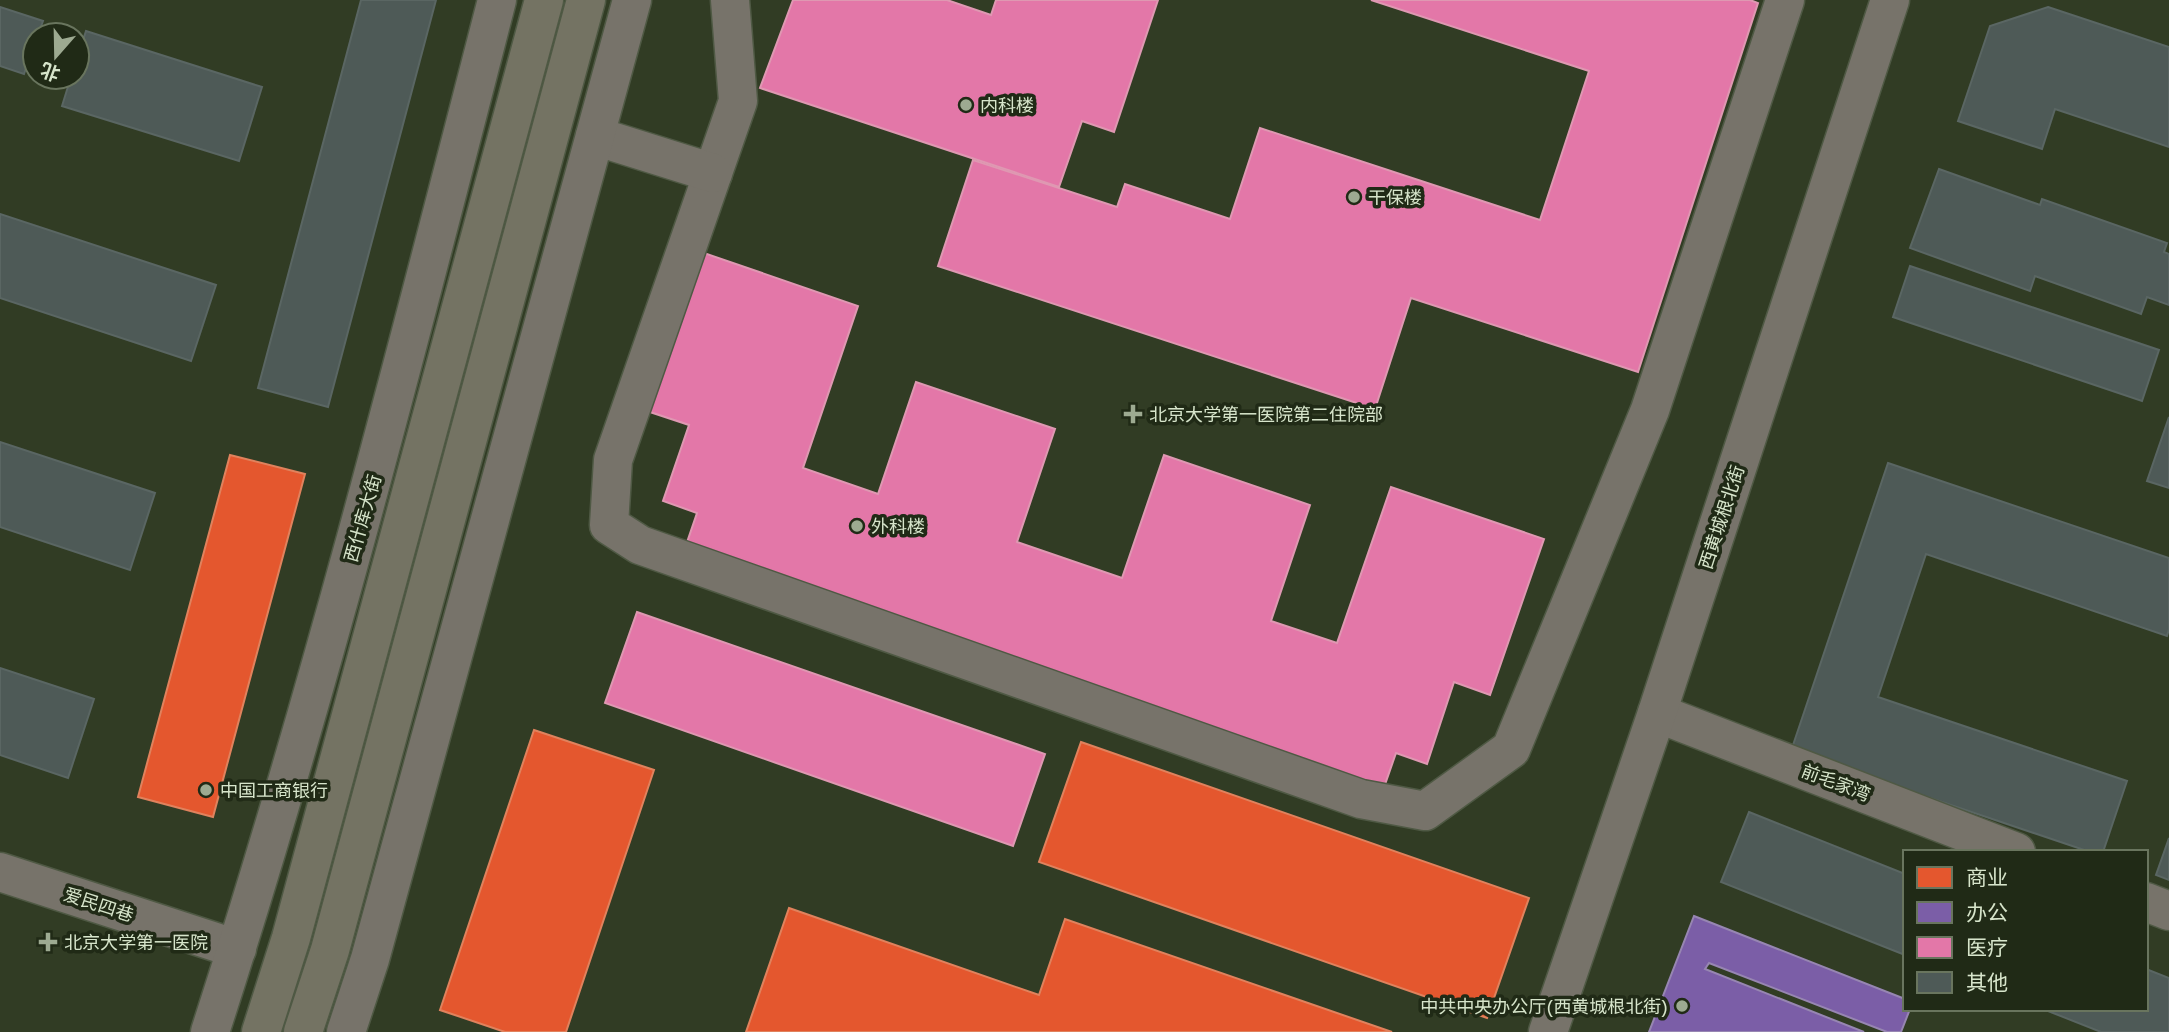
<svg xmlns="http://www.w3.org/2000/svg" width="2169" height="1032" font-family="'Golos Text','Noto Sans SC',sans-serif">
  <style>
    .shops { fill: #e4572e; stroke: #e0825d; stroke-width: 2 }
    .offices { fill: #7b5ea7; stroke: #9786b2; stroke-width: 2 }
    .health { fill: #e377a8; stroke: #df98b2; stroke-width: 2 }
    .building { fill: #4e5a57; stroke: #5a6663; stroke-width: 2 }
    .lines { fill: none; stroke-linecap: round; stroke-linejoin: round }
    .minor-casing { stroke: #4f5944; stroke-width: 41 }
    .major-casing { stroke: #4f5944; stroke-width: 41 }
    .minor { stroke: #77736a; stroke-width: 38 }
    .major { stroke: #747363; stroke-width: 38 }
    .poi-dot { fill: #9daa91; stroke: #202a16; stroke-width: 2.5 }
    .labels { text-anchor: middle; dominant-baseline: central; stroke-width: 7; stroke-linejoin: round; paint-order: stroke }
    .poi-label { font-size: 18px; fill: #d7e5cb; stroke: #202a16; text-anchor: start }
    .street-label { font-size: 18px; fill: #d7e5cb; stroke: #202a16 }
  </style>
  <rect width="100%" height="100%" fill="#313c24"/>
  <g class="shops">
    <path d="M230,455l75,19 -92,343 -75,-20z"/>
    <path d="M534,730l120,40 -88,262h-61l-65,-22z"/>
    <path d="M1081,742l448,156 -42,120 -448,-156z"/>
    <path d="M789,908l250,87 26,-76 327,113h-646z"/>
  </g>
  <path class="offices" d="M1694,916l211,83v10h5l-9,23h-14l-178,-69 -4,6 159,63h-215z"/>
  <g class="health">
    <path d="M793,0h154l44,15 5,-15h162l-44,132 -32,-11 -23,66 -299,-99z"/>
    <path d="M1371,0h379l8,3 -120,369 -227,-74 -36,111 -437,-143 35,-106 144,47 8,-23 105,35 30,-91 280,92 49,-149z"/>
    <path d="M701,252l157,54 -55,162 75,26 38,-112 139,47 -38,113 105,36 42,-123 146,50 -39,116 66,22 54,-156 153,52 -54,156 -36,-13 -27,82 -31,-11 -15,43 -699,-239 15,-44 -34,-12 26,-76 -42,-14z"/>
    <path d="M637,612l408,142 -32,92 -408,-143z"/>
  </g>
  <g class="building">
    <path d="M361,0h75l-108,407 -70,-19z"/>
    <path d="M0,7l43,14 -5,14h-3v7l-11,32 -24,-8z"/>
    <path d="M2048,7l121,40v100l-114,-38 -13,40 -84,-28 32,-95z"/>
    <path d="M86,31l176,56 -23,74 -177,-55 9,-29h6v-18z"/>
    <path d="M1939,169l101,36 2,-6 125,44 -3,9 5,2v51l-22,-8 -6,17 -106,-38 -5,15 -120,-43z"/>
    <path d="M0,214l216,71 -25,76 -191,-63z"/>
    <path d="M1910,266l249,84 -17,51 -249,-84z"/>
    <path d="M2169,417v71l-22,-7z"/>
    <path d="M0,442l155,51 -25,77 -130,-43z"/>
    <path d="M1888,463l281,95v71l-2,7 -241,-82 -48,143 249,84 -24,71h-13l-299,-101z"/>
    <path d="M0,668l94,31 -26,79 -68,-23z"/>
    <path d="M1749,812l156,62v81l-184,-73z"/>
    <path d="M2169,838v42l-13,-5z"/>
    <path d="M2146,969l23,9v54h-68l-58,-23h103z"/>
  </g>
  <g class="lines">
    <defs>
      <g id="minor">
        <path d="M730,0l8,101 -125,359 -4,65 31,20 721,254 64,12 86,-62 139,-339 135,-410"/>
        <path d="M595,136l118,37"/>
        <path d="M1657,713l359,139"/>
        <path d="M0,872l237,77"/>
        <path d="M2146,902l23,9"/>
        <path d="M210,1032c110,-340 198,-686 287,-1032"/>
        <path d="M346,1032l24,-73 262,-959"/>
        <path d="M1548,1032l109,-319 233,-713"/>
      </g>
      <g id="major">
        <path d="M261,1032l30,-94 253,-938"/>
        <path d="M303,1032l27,-82 256,-950"/>
      </g>
    </defs>
    <use href="#minor" class="minor-casing"/>
    <use href="#major" class="major-casing"/>
    <use href="#minor" class="minor"/>
    <use href="#major" class="major"/>
  </g>
  <g class="poi-dot">
    <circle cx="966" cy="105" r="7"/>
    <circle cx="1354" cy="197" r="7"/>
    <path d="M1129.5 403.5h7v7h7v7h-7v7h-7v-7h-7v-7h7z"/>
    <circle cx="857" cy="526" r="7"/>
    <circle cx="206" cy="790" r="7"/>
    <path d="M44.5 931.5h7v7h7v7h-7v7h-7v-7h-7v-7h7z"/>
    <circle cx="1682" cy="1006" r="7"/>
  </g>
  <g class="labels">
    <g class="poi-label">
      <text x="980" y="105">内科楼</text>
      <text x="1368" y="197">干保楼</text>
      <text x="1149" y="414">北京大学第一医院第二住院部</text>
      <text x="871" y="526">外科楼</text>
      <text x="220" y="790">中国工商银行</text>
      <text x="64" y="942">北京大学第一医院</text>
      <text x="1668" y="1006" text-anchor="end">中共中央办公厅(西黄城根北街)</text>
    </g>
    <g class="street-label">
      <text transform="translate(1721 517) rotate(-72)">西黄城根北街</text>
      <text transform="translate(362 518) rotate(-74)">西什库大街</text>
      <text transform="translate(1836 782) rotate(21)">前毛家湾</text>
      <text transform="translate(99 904) rotate(18)">爱民四巷</text>
    </g>
  </g>
  <rect x="1903" y="850" width="245" height="161" fill="#202a16" stroke="#69755e" stroke-width="2"/>
  <rect x="1917" y="867" width="35" height="21" fill="#e4572e" stroke="#69755e" stroke-width="2"/>
  <text x="1966" y="885" font-size="21" fill="#d7e5cb">商业</text>
  <rect x="1917" y="902" width="35" height="21" fill="#7b5ea7" stroke="#69755e" stroke-width="2"/>
  <text x="1966" y="920" font-size="21" fill="#d7e5cb">办公</text>
  <rect x="1917" y="937" width="35" height="21" fill="#e377a8" stroke="#69755e" stroke-width="2"/>
  <text x="1966" y="955" font-size="21" fill="#d7e5cb">医疗</text>
  <rect x="1917" y="972" width="35" height="21" fill="#4e5a57" stroke="#69755e" stroke-width="2"/>
  <text x="1966" y="990" font-size="21" fill="#d7e5cb">其他</text>
  <g transform="translate(56 56) rotate(200)"><circle r="33" fill="#202a16" stroke="#69755e" stroke-width="2"/>
  <path d="M0-5L12 26L0 18L-12 26Z" fill="#9daa91"/>
  <text y="-10" font-size="19" font-weight="bold" text-anchor="middle" fill="#d7e5cb">北</text>
  </g>
</svg>
